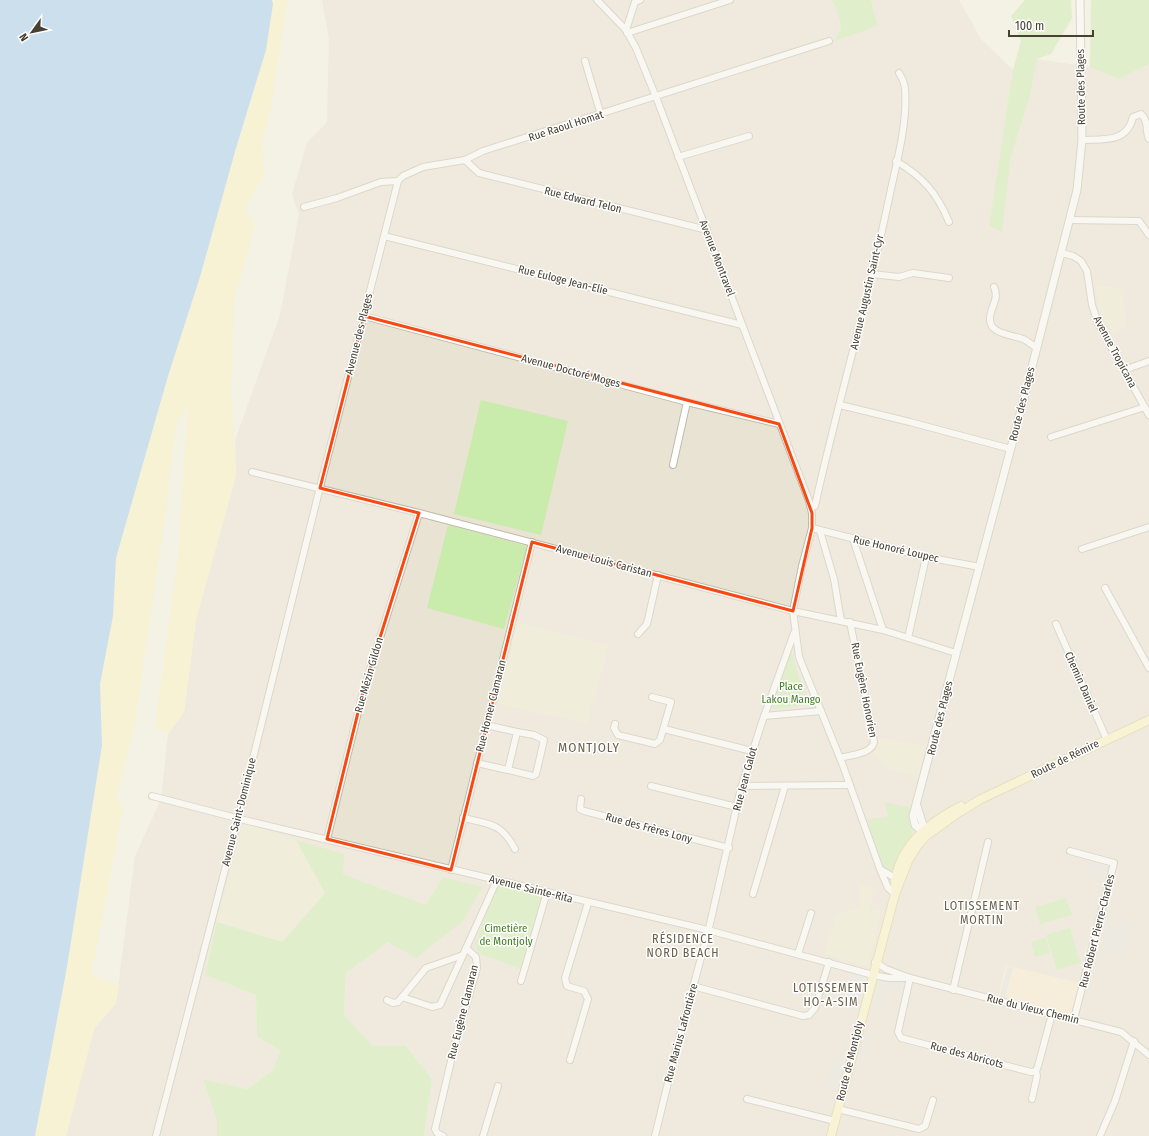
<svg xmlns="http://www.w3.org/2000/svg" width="1149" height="1136" font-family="'Fira Sans Condensed',sans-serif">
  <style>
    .residential { fill: #e8e3d3 }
    .commercial { fill: #f8eace }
    .education { fill: #eee8ce }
    .green { fill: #c9ebab }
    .sand { fill: #fbf4be }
    .parking { fill: #e4e2de }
    .water { fill: #9ccaf6 }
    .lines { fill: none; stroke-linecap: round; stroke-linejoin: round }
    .minor-casing { stroke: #c0b9a7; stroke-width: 8 }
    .tertiary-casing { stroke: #c0b9a7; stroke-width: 9 }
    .secondary-casing { stroke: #d7cb91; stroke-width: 10 }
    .minor { stroke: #fff; stroke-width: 6 }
    .tertiary { stroke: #fff; stroke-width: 7 }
    .secondary { stroke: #fff6c4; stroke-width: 8 }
    .marked { fill: none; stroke: #f64913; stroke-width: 3; stroke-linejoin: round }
    .labels { text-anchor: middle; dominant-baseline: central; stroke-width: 3; stroke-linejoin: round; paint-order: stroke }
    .street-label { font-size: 11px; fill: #474134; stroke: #fff }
    .park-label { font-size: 11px; fill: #3e7d23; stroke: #fff }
    .neighbourhood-label { font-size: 12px; letter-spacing: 1px; fill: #6b604b; stroke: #fff }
    .quarter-label { font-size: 13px; letter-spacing: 1px; fill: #6b604b; stroke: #fff }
  </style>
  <rect width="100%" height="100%" fill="#f4f1e5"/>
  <path class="residential" d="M322,0h509l6,9 4,19 -5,12 42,-14 -7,-26h88l22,39 32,31 -11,76v86l9,-75 19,-61 7,-37 53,8 29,12 30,-15v1072h-725l8,-57 -26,-33h-33l-29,-31 2,-42 42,-31 38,-37 -83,-31 -138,101 51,20 1,41 23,15 -7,19 -26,19 -44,-10 14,42v15h-151l28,-107 22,-26 19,-147 26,-57 7,-65 16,-22 12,-93 40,-143 -1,-36 45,-125 19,-100 -7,-21 15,-51 20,-21 2,-83z"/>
  <path class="commercial" d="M1006,965l73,18 -8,32 -73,-18z"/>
  <g class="education">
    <path d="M1095,285l26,3 5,37 -12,9 -14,-19z"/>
    <path d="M518,622l91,24 -22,77 -89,-19z"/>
    <path d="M877,738l49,8 -8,32 -35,-12 -9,-14z"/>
    <path d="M247,824l49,16 29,53 -44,50 -64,-21 25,-94z"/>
    <path d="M861,886h13l-4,22 11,3 -12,56 -45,-13 12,-39 23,-8z"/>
  </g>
  <g class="green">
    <path d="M831,0h40l7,26 -43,15 6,-13 -4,-19z"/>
    <path d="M1025,0h46l1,18 -21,36 -14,5 -7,37 -19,61 -9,75 -13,-6 24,-156 8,-29 -10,-25z"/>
    <path d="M1091,0h58v64l-30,15 -29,-12z"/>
    <path d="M481,400l87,21 -27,114 -87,-21z"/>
    <path d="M448,525l79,21 -23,83 -77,-21z"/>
    <path d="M791,650l7,25 13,29 -37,5 -2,-4z"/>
    <path d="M885,802l26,6 -2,13 4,9 -1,5 -18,36 -3,2 -10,-5 -14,-48 21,-4z"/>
    <path d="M296,840l48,14 -1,20 83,31 17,-28 40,10 -21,35 -46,36 -28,-16 -42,31 -2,42 29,31h33l26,33 -8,57h-207v-15l-14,-42 44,10 26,-19 7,-19 -23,-15 -1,-41 -51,-20 12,-53 65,20 43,-49z"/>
    <path d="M498,883l48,11 -24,75 -44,-16 -3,-9z"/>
    <path d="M1066,898l6,17 -32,9 -5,-17z"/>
    <path d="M1070,928l10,35 -23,7 -11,-35z"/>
    <path d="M1046,938l4,15 -15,4 -4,-15z"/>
  </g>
  <path class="sand" d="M272,0h14l1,4 -16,102 -9,38 2,32 -20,32 11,18 -21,73 -3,94 5,82 -40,144 -12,93 -16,22 -13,-6 24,-181 9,-144 -12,22 -10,85 -31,212 -18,75 6,12 -32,166 28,10 -3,18 -22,26 -28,107h-31l32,-169 35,-222 -2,-61 13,-68 3,-58 52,-182 32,-99 36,-129 30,-98z"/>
  <g class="parking">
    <path d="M930,765l4,1 -10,38 -4,-1z"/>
    <path d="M1089,863l20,5 -3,10 -20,-6z"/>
    <path d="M1108,920l22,5 -8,30 -21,-5z"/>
    <path d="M1007,966l6,2 -8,30 -5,-1z"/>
    <path d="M853,973l16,4 -10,37 -15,-5z"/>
    <path d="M881,979l25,3 -3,12 -19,-5 -4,16 -6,-1z"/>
    <path d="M864,1033l9,3 -5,17 -9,-2z"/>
    <path d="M835,1056l11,3 -8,33 -11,-3z"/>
  </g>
  <path class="water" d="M0,0h272l1,4 -7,46 -30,98 -36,129 -32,99 -52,182 -3,58 -13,68 2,61 -35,222 -32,169h-35z"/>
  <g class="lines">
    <defs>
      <g id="minor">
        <path d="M597,0l29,30 10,18 20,49 153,404 3,12v15l-10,38 -9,45 6,46 43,106 38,106 8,19 7,6"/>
        <path d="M626,30l9,-28 5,-2"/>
        <path d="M627,33l103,-33"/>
        <path d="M585,61l16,54"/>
        <path d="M1082,140c22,-1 45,3 51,-23l8,-3c8,6 4,17 8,25"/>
        <path d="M678,157l71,-21"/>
        <path d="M465,160l14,13 228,57"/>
        <path d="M896,161c27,16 41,32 53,61"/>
        <path d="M304,207l33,-9 44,-16 17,-1 5,-5 20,-9 42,-7 18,-9 346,-110"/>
        <path d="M1070,220l69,1 10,14"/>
        <path d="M384,236l358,89"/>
        <path d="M1062,253l11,3 8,5 6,10 5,34 6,18 51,92"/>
        <path d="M872,274l27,3 14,-4 36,5"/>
        <path d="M994,287c6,13 -5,21 -4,33 0,14 23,15 33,19 5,2 9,6 14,9"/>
        <path d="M364,316l323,86 92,22"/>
        <path d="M1124,370l25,-9"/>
        <path d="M840,405l70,17 101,27"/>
        <path d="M1051,437l94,-30"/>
        <path d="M673,465l14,-63"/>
        <path d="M252,472l167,41 374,98 90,19 73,23"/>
        <path d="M811,507l4,-1c22,-101 52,-201 73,-303 7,-35 20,-78 17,-114 0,-6 -3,-11 -6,-16"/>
        <path d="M812,528l114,29 54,10"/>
        <path d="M820,531l14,48 7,42"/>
        <path d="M853,539l30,91"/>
        <path d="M1082,549l67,-22"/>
        <path d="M1105,588l44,80"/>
        <path d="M1056,624l51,116"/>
        <path d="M638,634l9,-10 11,-49"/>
        <path d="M908,638l18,-81"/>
        <path d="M764,716l57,-5"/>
        <path d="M615,724l-1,4 4,7 37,9 5,-4 11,-38 -19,-5"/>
        <path d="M664,729l88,22"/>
        <path d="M840,758c10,-3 32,-4 34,-16l-24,-120"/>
        <path d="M477,763l31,7 9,-38 -31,-7"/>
        <path d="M508,770l25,6 3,-2 1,-4 7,-30 -10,-5 -17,-3"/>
        <path d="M651,786l86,21"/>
        <path d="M741,788l4,-2 105,-1"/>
        <path d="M152,796l96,25 460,109 165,45 16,3h21"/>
        <path d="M581,799l-1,10 4,2 145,37"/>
        <path d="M463,818c27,6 38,5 52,31"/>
        <path d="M327,839l36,-147 56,-179"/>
        <path d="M1070,851l44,12 -40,156"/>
        <path d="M880,869l15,9 2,4"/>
        <path d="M451,870l81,-328"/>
        <path d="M753,894l32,-108"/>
        <path d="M798,954l13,-41"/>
        <path d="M875,962l11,7 24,9 211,54 28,23"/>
        <path d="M910,978l-12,54 3,6 130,34 5,-1 2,-5 14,-52"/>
        <path d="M521,981l26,-89"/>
        <path d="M693,986l110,30 6,-1 6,-7 14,-46"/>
        <path d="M953,990l35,-148"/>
        <path d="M402,997l30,10 8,-2 23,-50"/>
        <path d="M387,1000l6,3 5,-1 28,-34 37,-13 34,-75"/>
        <path d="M570,1060l18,-61 -4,-8 -17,-5 -2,-8 23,-75"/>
        <path d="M747,1099l88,22"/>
        <path d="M1032,1099l5,-23 -1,-5"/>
        <path d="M838,1109l81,20 6,-3 8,-26"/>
        <path d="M156,1136l81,-313 84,-340 77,-302"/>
        <path d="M443,1136l-6,-3 -2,-4 20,-85 22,-76 -1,-11 -10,-9"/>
        <path d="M483,1136l15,-50"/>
        <path d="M655,1136l19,-78 35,-130 32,-140 21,-66 32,-89"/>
        <path d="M1100,1136l15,-35 19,-60"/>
      </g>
      <g id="tertiary">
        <path d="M917,806l6,19 -1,8"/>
        <path d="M926,835l-11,-10 -2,-9 108,-406 56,-220 5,-50 -2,-140"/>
      </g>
      <g id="secondary">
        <path d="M895,889c0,-40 34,-67 66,-83"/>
        <path d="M831,1136l64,-242 13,-33 10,-16 8,-9 32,-23 23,-14 168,-79"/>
      </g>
    </defs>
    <use href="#minor" class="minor-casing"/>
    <use href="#tertiary" class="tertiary-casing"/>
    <use href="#secondary" class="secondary-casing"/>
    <use href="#minor" class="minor"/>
    <use href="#tertiary" class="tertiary"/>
    <use href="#secondary" class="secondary"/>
  </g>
  <path d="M0 0H1149V1136H0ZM364,316l415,108 33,89v15l-19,83 -261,-69 -81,328 -124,-31 36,-147 56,-179 -99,-25z" fill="#f4f1e5" fill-opacity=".55" fill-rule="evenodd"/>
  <path class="marked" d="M364,316l415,108 33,89v15l-19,83 -261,-69 -81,328 -124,-31 36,-147 56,-179 -99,-25z"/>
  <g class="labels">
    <g class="street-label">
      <text transform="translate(1081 87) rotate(-91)">Route des Plages</text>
      <text transform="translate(566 126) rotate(-18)">Rue Raoul Homat</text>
      <text transform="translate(583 200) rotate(14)">Rue Edward Telon</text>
      <text transform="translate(717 258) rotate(69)">Avenue Montravel</text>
      <text transform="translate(563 280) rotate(14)">Rue Euloge Jean-Elie</text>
      <text transform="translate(867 292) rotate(-77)">Avenue Augustin Saint-Cyr</text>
      <text transform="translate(359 334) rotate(-76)">Avenue des Plages</text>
      <text transform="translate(1115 352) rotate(62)">Avenue Tropicana</text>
      <text transform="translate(571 371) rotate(15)">Avenue Doctoré Moges</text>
      <text transform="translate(1022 404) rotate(-76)">Route des Plages</text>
      <text transform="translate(896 549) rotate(13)">Rue Honoré Loupec</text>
      <text transform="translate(604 561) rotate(15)">Avenue Louis Caristan</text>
      <text transform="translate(369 675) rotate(-74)">Rue Mézin Gildon</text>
      <text transform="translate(1081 682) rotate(66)">Chemin Daniel</text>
      <text transform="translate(864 690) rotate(79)">Rue Eugène Honorien</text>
      <text transform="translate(491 706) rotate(-76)">Rue Homer Clamaran</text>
      <text transform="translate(940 718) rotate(-76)">Route des Plages</text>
      <text transform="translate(1065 759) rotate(-26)">Route de Rémire</text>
      <text transform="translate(745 779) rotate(-75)">Rue Jean Galot</text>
      <text transform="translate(239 812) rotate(-76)">Avenue Saint-Dominique</text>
      <text transform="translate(649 828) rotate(15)">Rue des Frères Lony</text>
      <text transform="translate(531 889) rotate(14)">Avenue Sainte-Rita</text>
      <text transform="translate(1097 931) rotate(-76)">Rue Robert Pierre-Charles</text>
      <text transform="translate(1033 1009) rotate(14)">Rue du Vieux Chemin</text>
      <text transform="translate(463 1012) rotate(-76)">Rue Eugène Clamaran</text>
      <text transform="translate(681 1033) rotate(-75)">Rue Marius Lafrontière</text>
      <text transform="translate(967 1055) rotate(15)">Rue des Abricots</text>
      <text transform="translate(850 1061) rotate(-76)">Route de Montjoly</text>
    </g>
    <g class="park-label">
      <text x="791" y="686">Place<tspan x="791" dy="13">Lakou Mango</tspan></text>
      <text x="506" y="928">Cimetière<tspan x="506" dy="13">de Montjoly</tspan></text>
    </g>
    <g class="neighbourhood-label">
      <text x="982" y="906">LOTISSEMENT<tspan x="982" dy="14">MORTIN</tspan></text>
      <text x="683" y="939">RÉSIDENCE<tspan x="683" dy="14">NORD BEACH</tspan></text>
      <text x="831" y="988">LOTISSEMENT<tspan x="831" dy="14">HO-A-SIM</tspan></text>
    </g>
    <g class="quarter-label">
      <text x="589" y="747">MONTJOLY</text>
    </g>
  </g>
  <g transform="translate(32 32) rotate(237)" stroke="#ffffff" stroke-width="3" paint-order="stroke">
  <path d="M0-3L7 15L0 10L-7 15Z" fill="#474134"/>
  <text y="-6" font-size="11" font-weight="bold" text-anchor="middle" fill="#474134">N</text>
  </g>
  <path d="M1009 30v6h84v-6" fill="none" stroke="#474134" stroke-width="2"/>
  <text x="1015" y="30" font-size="12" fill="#474134" stroke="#ffffff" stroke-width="3" paint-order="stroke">100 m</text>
</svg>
